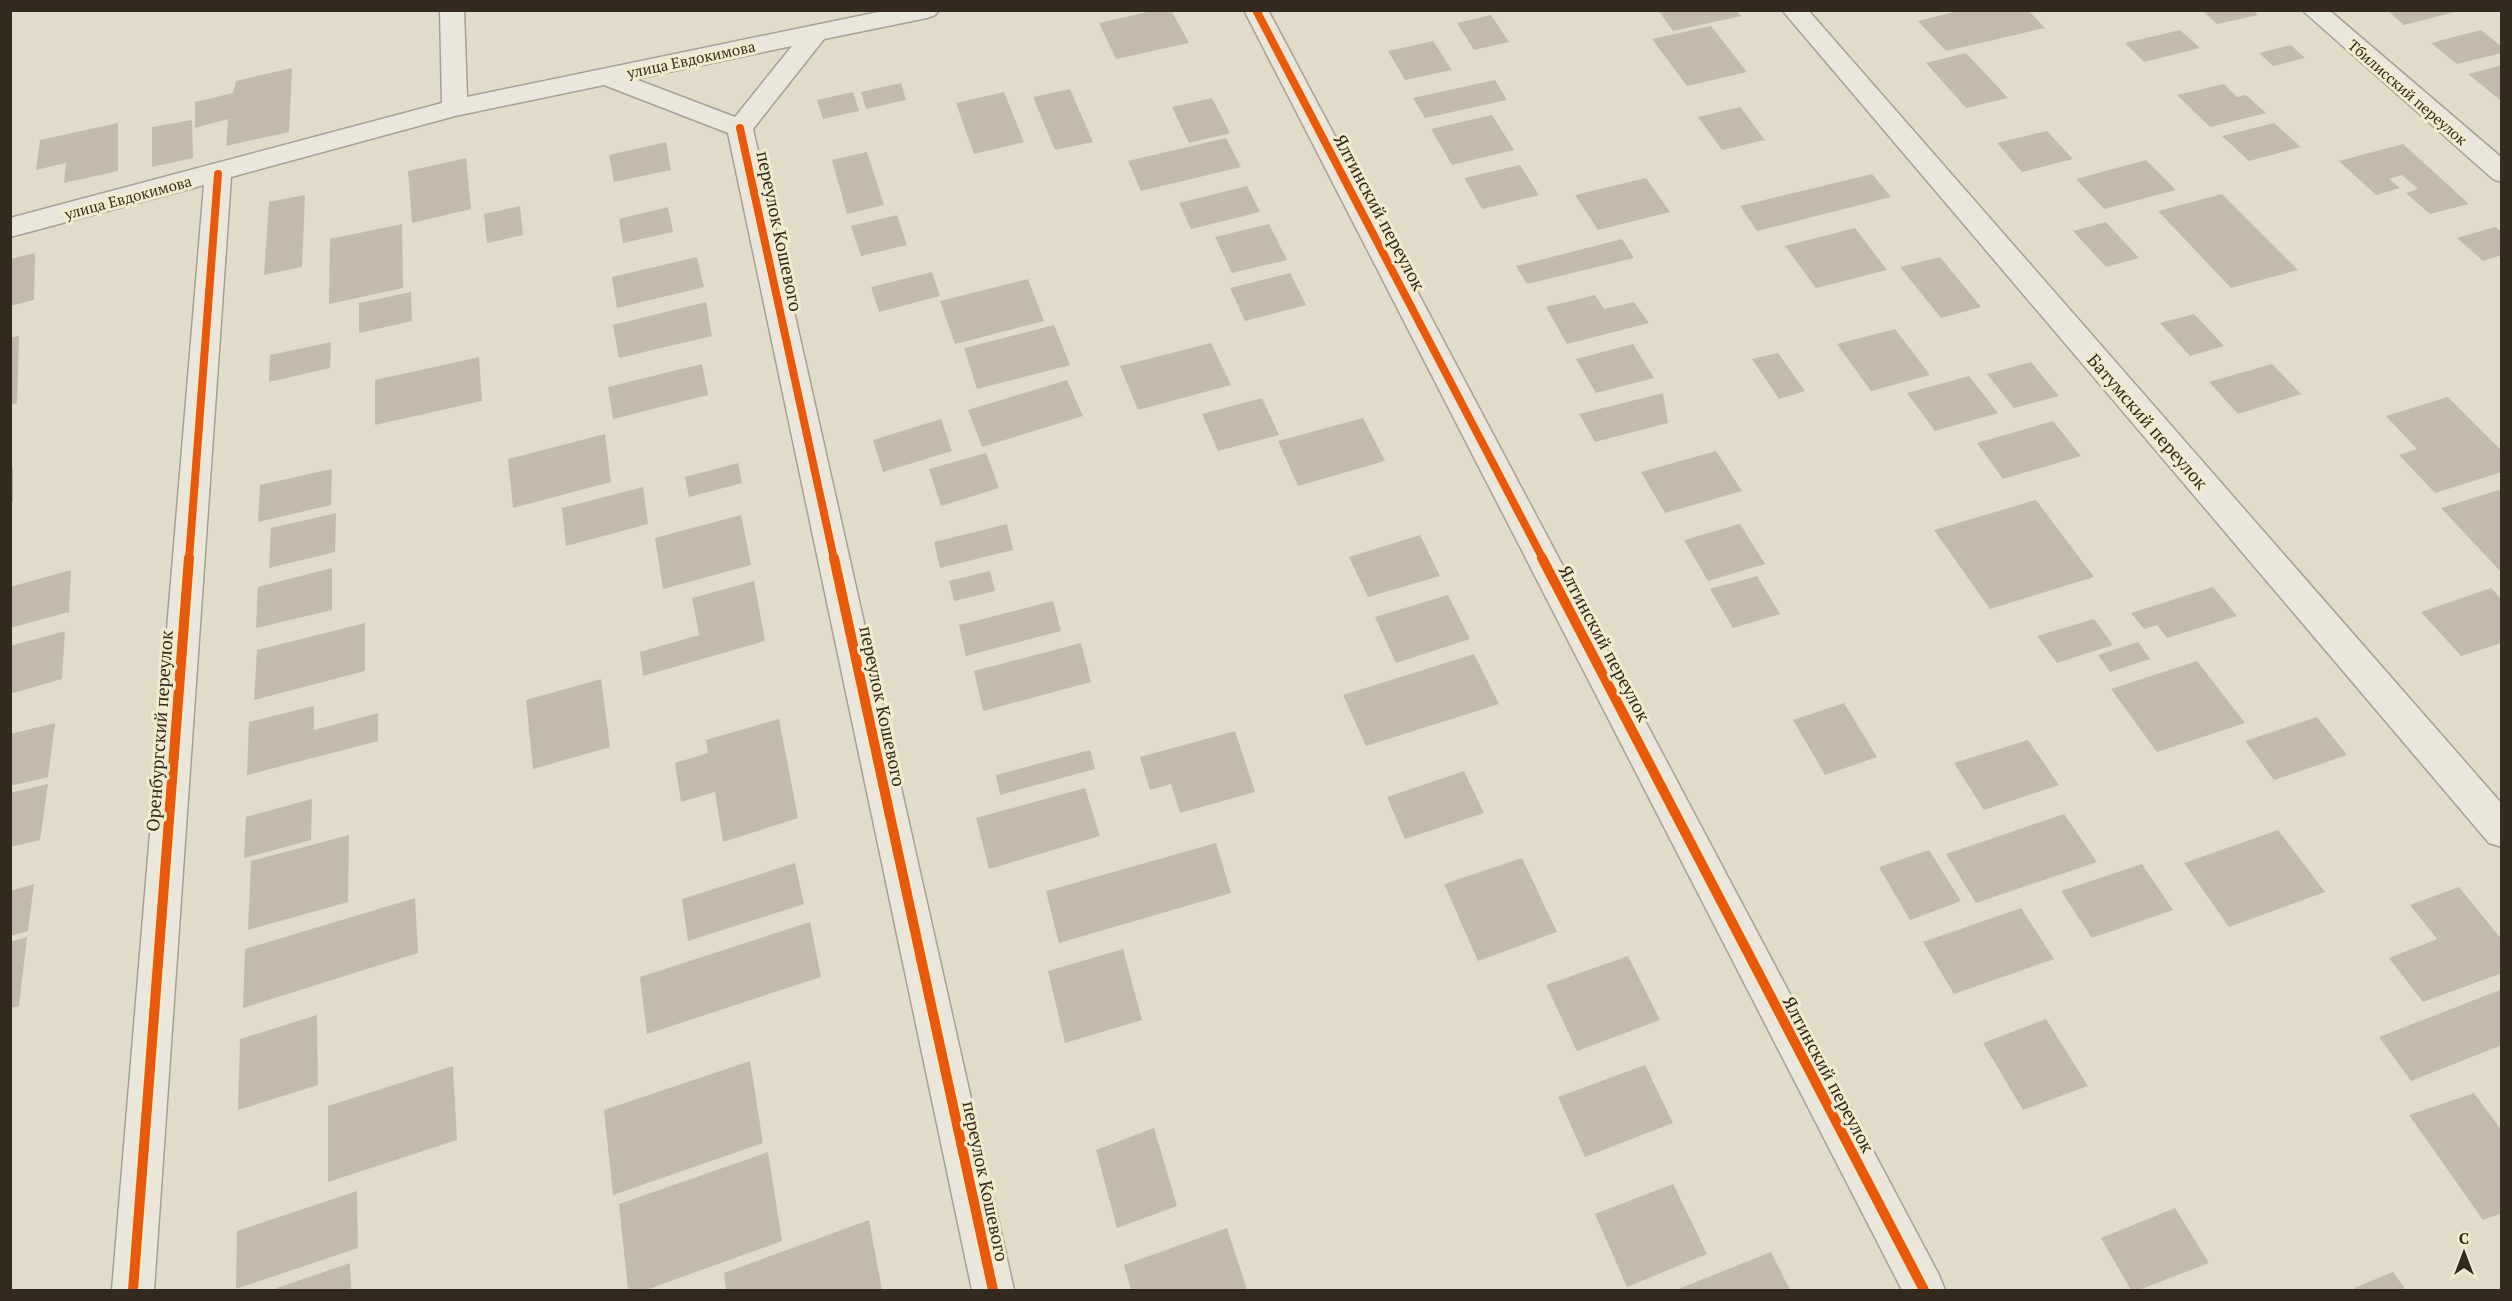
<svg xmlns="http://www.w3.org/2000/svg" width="2512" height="1301" font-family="'PT Serif',serif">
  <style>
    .building { fill: #c4baab }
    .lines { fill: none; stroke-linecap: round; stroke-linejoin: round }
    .minor-casing { stroke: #a6a094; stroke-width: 3 }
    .tertiary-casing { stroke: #a6a094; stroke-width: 3 }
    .minor { fill: #eae6db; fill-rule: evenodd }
    .tertiary { fill: #eae6db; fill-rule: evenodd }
    .cycleway-far1-casing { stroke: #f3ebcf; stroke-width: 10 }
    .cycleway-casing { stroke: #f3ebcf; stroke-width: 14 }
    .cycleway-far1 { stroke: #e8590c; stroke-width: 8 }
    .cycleway { stroke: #e8590c; stroke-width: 10 }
    .labels { text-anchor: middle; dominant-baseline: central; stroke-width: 6; stroke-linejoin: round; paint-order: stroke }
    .far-street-label { font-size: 15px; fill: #33291d; stroke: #f3ebcf }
    .street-label { font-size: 18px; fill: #33291d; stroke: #f3ebcf }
  </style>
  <rect width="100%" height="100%" fill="#e1dcca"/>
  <g class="building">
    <path d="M1156,10h15l18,33 -73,16 -17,-36z"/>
    <path d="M1658,10h78l5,6 -68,15z"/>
    <path d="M1962,10h66l17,18 -99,23 -28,-30z"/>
    <path d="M2202,10h51l5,5 -41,9z"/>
    <path d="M2387,10h72v1l-55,14z"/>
    <path d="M1491,15l18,27 -35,8 -17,-27z"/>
    <path d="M1711,26l36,46 -60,14 -35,-47z"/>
    <path d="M2180,30l20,18 -56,14 -19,-19z"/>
    <path d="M2481,30l21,17v6l-45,11 -26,-21z"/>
    <path d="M1433,41l19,29 -47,10 -17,-29z"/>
    <path d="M2291,45l14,13 -32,8 -14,-13z"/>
    <path d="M1966,53l42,45 -42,10 -40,-45z"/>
    <path d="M2502,65v35h-2l-32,-26z"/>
    <path d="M292,68l-3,64 -63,14 2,-27 -33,9v-26l38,-9 3,-12z"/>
    <path d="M1495,80l12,20 -82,18 -12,-20z"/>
    <path d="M901,83l5,17 -40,9 -5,-17z"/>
    <path d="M2224,84l13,13 9,-2 20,18 -56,14 -33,-32z"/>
    <path d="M1070,89l23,53 -38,8 -22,-53z"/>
    <path d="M853,92l6,19 -36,8 -6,-19z"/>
    <path d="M1004,92l20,50 -50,12 -18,-51z"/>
    <path d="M1212,98l18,35 -41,10 -17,-36z"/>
    <path d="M1740,107l25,33 -43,10 -24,-33z"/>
    <path d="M1492,115l22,35 -62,15 -21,-36z"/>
    <path d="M192,120l1,38 -41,9v-40z"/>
    <path d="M118,123v48l-54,12 2,-20 -30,7 4,-30z"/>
    <path d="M2274,123l27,24 -52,14 -27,-25z"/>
    <path d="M2047,131l26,28 -51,13 -25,-29z"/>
    <path d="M1226,138l15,29 -100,24 -13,-30z"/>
    <path d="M666,142l5,28 -57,12 -5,-27z"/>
    <path d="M2403,144l66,60 -39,10 -24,-21 12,-4 -16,-14 -13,4 11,9 -24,7 -37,-34z"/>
    <path d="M867,152l17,53 -37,9 -15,-54z"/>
    <path d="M466,158l5,51 -59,14 -4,-52z"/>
    <path d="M2146,160l30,30 -72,19 -28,-30z"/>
    <path d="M1520,165l19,30 -57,14 -18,-31z"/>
    <path d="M1872,174l19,23 -134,34 -17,-25z"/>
    <path d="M1646,178l24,34 -72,18 -23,-35z"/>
    <path d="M1247,186l13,26 -69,17 -12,-26z"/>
    <path d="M2222,194l76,76 -67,18 -73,-77z"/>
    <path d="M305,195l-3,72 -38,8 5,-73z"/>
    <path d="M520,206l3,29 -36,8 -3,-29z"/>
    <path d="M668,207l5,25 -50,11 -4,-24z"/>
    <path d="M897,215l10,30 -46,11 -10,-30z"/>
    <path d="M2106,222l33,36 -33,9 -33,-36z"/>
    <path d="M402,224l1,64 -74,16 1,-65z"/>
    <path d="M1269,224l18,36 -55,13 -17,-36z"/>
    <path d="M2495,227l7,5v23l-19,6 -26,-23z"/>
    <path d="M1855,228l32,42 -71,18 -31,-42z"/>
    <path d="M1622,239l12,19 -107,26 -11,-18z"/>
    <path d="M35,253l-1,47 -24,6v-47z"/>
    <path d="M697,257l7,30 -87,21 -5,-31z"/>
    <path d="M1940,257l41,50 -40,11 -41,-51z"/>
    <path d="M932,272l8,24 -61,16 -8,-25z"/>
    <path d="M1290,273l16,32 -61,16 -15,-33z"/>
    <path d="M1028,279l16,42 -89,23 -15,-43z"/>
    <path d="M411,292l1,29 -53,12v-30z"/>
    <path d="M1595,295l9,14 30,-7 15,21 -82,21 -21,-37z"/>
    <path d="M706,302l6,34 -93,22 -6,-33z"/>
    <path d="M2194,314l30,32 -34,10 -30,-33z"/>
    <path d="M1054,325l16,40 -93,24 -13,-41z"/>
    <path d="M1895,329l35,46 -59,16 -34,-47z"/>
    <path d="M19,336l-2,67 -7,2v-67z"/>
    <path d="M331,342l-1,26 -61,14 1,-27z"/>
    <path d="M1211,343l20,42 -93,25 -18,-44z"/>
    <path d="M1633,344l21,34 -58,15 -20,-34z"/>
    <path d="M1778,353l27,38 -26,8 -27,-40z"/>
    <path d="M479,357l3,44 -107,24v-45z"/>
    <path d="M2031,362l28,34 -45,12 -27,-34z"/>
    <path d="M702,364l6,31 -95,24 -5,-32z"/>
    <path d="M2272,364l29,30 -63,20 -29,-32z"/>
    <path d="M1969,376l29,37 -63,18 -28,-38z"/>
    <path d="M1067,380l16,36 -101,31 -14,-37z"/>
    <path d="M1663,393l5,30 -73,19 -16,-28z"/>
    <path d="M2448,397l54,54v21l-67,21 -36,-38 18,-6 -31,-33z"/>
    <path d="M1262,398l17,37 -61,16 -16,-37z"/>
    <path d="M1363,418l22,43 -87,25 -20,-45z"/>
    <path d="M941,419l11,32 -69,21 -10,-32z"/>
    <path d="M2053,421l28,35 -78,23 -26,-36z"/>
    <path d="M605,434l6,48 -98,26 -5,-49z"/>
    <path d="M1716,451l26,40 -77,22 -24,-41z"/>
    <path d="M986,453l13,35 -58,18 -12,-37z"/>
    <path d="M738,463l4,20 -53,14 -4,-20z"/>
    <path d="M13,467v35l-3,1v-35z"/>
    <path d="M332,469l-1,36 -73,17 2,-37z"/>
    <path d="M643,487l5,37 -82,22 -4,-38z"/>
    <path d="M2502,489v84l-61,-65z"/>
    <path d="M2036,500l58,77 -104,32 -56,-79z"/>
    <path d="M336,513l-1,39 -66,16 2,-40z"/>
    <path d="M741,515l10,50 -88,24 -8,-51z"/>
    <path d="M1007,524l6,26 -73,18 -6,-26z"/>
    <path d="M1740,524l25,40 -57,17 -24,-41z"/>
    <path d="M1420,535l20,41 -72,21 -19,-40z"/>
    <path d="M332,568v42l-76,18 2,-41z"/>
    <path d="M71,570l-2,42 -59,16v-41z"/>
    <path d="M990,571l5,20 -41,10 -5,-20z"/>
    <path d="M1757,576l23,38 -47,14 -23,-39z"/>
    <path d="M754,581l11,60 -122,35 -3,-24 59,-17 -7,-37z"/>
    <path d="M2213,587l24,29 -70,22 -10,-13 -13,4 -13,-16z"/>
    <path d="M2491,588l11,12v43l-41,13 -40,-44z"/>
    <path d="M1448,595l22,44 -74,24 -21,-46z"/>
    <path d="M1053,601l8,30 -95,25 -7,-31z"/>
    <path d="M2094,619l19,26 -56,18 -20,-27z"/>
    <path d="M365,623v48l-111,29 3,-50z"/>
    <path d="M65,631l-3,48 -52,15v-48z"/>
    <path d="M2138,642l12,17 -40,13 -12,-17z"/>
    <path d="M1081,643l10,39 -108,29 -9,-40z"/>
    <path d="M1474,654l25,50 -133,42 -23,-51z"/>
    <path d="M2197,661l48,62 -88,29 -46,-63z"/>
    <path d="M601,679l9,68 -77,22 -7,-69z"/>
    <path d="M1844,703l33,54 -52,18 -32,-55z"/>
    <path d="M314,706v24l64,-17v28l-131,34 2,-53z"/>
    <path d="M2317,717l30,38 -73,25 -29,-39z"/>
    <path d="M779,719l19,99 -75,24 -8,-50 -34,10 -6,-39 33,-10 -2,-13z"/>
    <path d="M55,723l-7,54 -38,9v-52z"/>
    <path d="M1235,731l20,61 -75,21 -9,-29 -21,6 -10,-33z"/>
    <path d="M2028,740l31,45 -75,25 -30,-47z"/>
    <path d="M1090,750l5,19 -95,26 -4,-20z"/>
    <path d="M1464,771l20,42 -79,26 -18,-42z"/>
    <path d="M48,784l-8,56 -30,7v-54z"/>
    <path d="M1085,788l15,48 -111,33 -13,-51z"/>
    <path d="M312,799l-1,41 -67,18 2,-41z"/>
    <path d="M2064,814l33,48 -121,41 -30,-49z"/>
    <path d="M2278,830l47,62 -96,35 -45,-64z"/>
    <path d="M349,835l-1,67 -100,28 3,-69z"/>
    <path d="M1216,843l15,50 -172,50 -13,-52z"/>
    <path d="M1929,850l32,51 -51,19 -31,-53z"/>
    <path d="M1522,858l35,74 -79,29 -34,-77z"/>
    <path d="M795,863l9,41 -116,37 -6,-42z"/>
    <path d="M2142,864l31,46 -81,28 -31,-47z"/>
    <path d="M34,884l-6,47 -18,5v-45z"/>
    <path d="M2459,887l43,53v33l-79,29 -34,-44 48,-19 -27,-34z"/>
    <path d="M415,898l3,55 -175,55 2,-59z"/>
    <path d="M2021,908l33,51 -100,35 -31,-52z"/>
    <path d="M810,922l11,55 -174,57 -7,-57z"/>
    <path d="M27,937l-8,69 -9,2v-66z"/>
    <path d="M1123,949l19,71 -77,23 -17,-72z"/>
    <path d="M1628,956l32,64 -83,31 -31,-66z"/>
    <path d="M2500,990l2,3v52l-91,36 -32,-44z"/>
    <path d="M317,1015l1,70 -80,25 2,-71z"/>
    <path d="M2046,1019l42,67 -65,24 -40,-67z"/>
    <path d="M750,1061l13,82 -150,52 -9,-85z"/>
    <path d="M1645,1065l28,58 -88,34 -27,-60z"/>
    <path d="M453,1066l4,74 -129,42v-76z"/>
    <path d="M2474,1093l28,38v82l-19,7 -74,-105z"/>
    <path d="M1154,1128l23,78 -60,22 -21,-78z"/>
    <path d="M768,1152l14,89 -136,49h-18l-9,-86z"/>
    <path d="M1673,1184l34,70 -80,33 -32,-73z"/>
    <path d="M357,1191l1,57 -122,41 1,-58z"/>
    <path d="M2175,1208l34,55 -70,27h-8l-30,-52z"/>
    <path d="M869,1220l13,70h-156l-2,-17z"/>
    <path d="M1227,1228l20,62h-116l-7,-25z"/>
    <path d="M1771,1252l19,38h-114z"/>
    <path d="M350,1263l1,27h-80z"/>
    <path d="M2393,1272l13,18h-50l-2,-2z"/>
  </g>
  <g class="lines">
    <defs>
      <g id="minor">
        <path d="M440,10h24l3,87 421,-87h51l-4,5 -8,3 -103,21 -71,90 261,1161h-42l-244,-1157 -124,-48 -149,31 -224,61 -77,1113h-42l92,-1105 -194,52v-19l432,-115zM792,46l-57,71 -100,-38z"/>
        <path d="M1244,10h24l671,1265 6,15h-43z"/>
        <path d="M2302,10h27l173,148v24l-9,-3z"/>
      </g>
      <path id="tertiary" d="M1782,10h26l694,794v43l-13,-4z"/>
    </defs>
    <use href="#minor" class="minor-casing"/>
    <use href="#tertiary" class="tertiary-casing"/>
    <use href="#minor" class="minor"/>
    <use href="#tertiary" class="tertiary"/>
    <defs>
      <g id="cycleway-far1">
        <path d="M1256,10l287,549"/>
        <path d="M740,128l94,431"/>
        <path d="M189,559l29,-385"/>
      </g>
      <g id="cycleway">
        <path d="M834,558l159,732"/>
        <path d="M1542,558l382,732"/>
        <path d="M133,1290l56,-732"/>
      </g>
    </defs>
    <use href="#cycleway-far1" class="cycleway-far1-casing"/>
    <use href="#cycleway" class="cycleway-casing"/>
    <use href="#cycleway-far1" class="cycleway-far1"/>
    <use href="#cycleway" class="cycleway"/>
  </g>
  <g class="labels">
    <g class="far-street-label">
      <text transform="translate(691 59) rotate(-12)">улица Евдокимова</text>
      <text transform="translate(2408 92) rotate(41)">Тбилисский переулок</text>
      <text transform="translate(128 197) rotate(-15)">улица Евдокимова</text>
    </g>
    <g class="street-label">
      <text transform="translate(1380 212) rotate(62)">Ялтинский переулок</text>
      <text transform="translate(780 231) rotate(78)">переулок Кошевого</text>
      <text transform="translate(2148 421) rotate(49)">Батумский переулок</text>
      <text transform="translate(1605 643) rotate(62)">Ялтинский переулок</text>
      <text transform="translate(883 706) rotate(78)">переулок Кошевого</text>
      <text transform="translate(159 731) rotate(-86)">Оренбургский переулок</text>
      <text transform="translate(1829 1074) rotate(62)">Ялтинский переулок</text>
      <text transform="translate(986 1181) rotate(78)">переулок Кошевого</text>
    </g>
  </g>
  <rect width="2512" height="1301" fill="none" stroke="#33291d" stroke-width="24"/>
  <g transform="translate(2464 1253)" stroke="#f3ebcf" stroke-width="4.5" paint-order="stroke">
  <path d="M0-4.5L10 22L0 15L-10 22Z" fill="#33291d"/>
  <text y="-9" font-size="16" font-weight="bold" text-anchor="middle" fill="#33291d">С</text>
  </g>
</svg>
